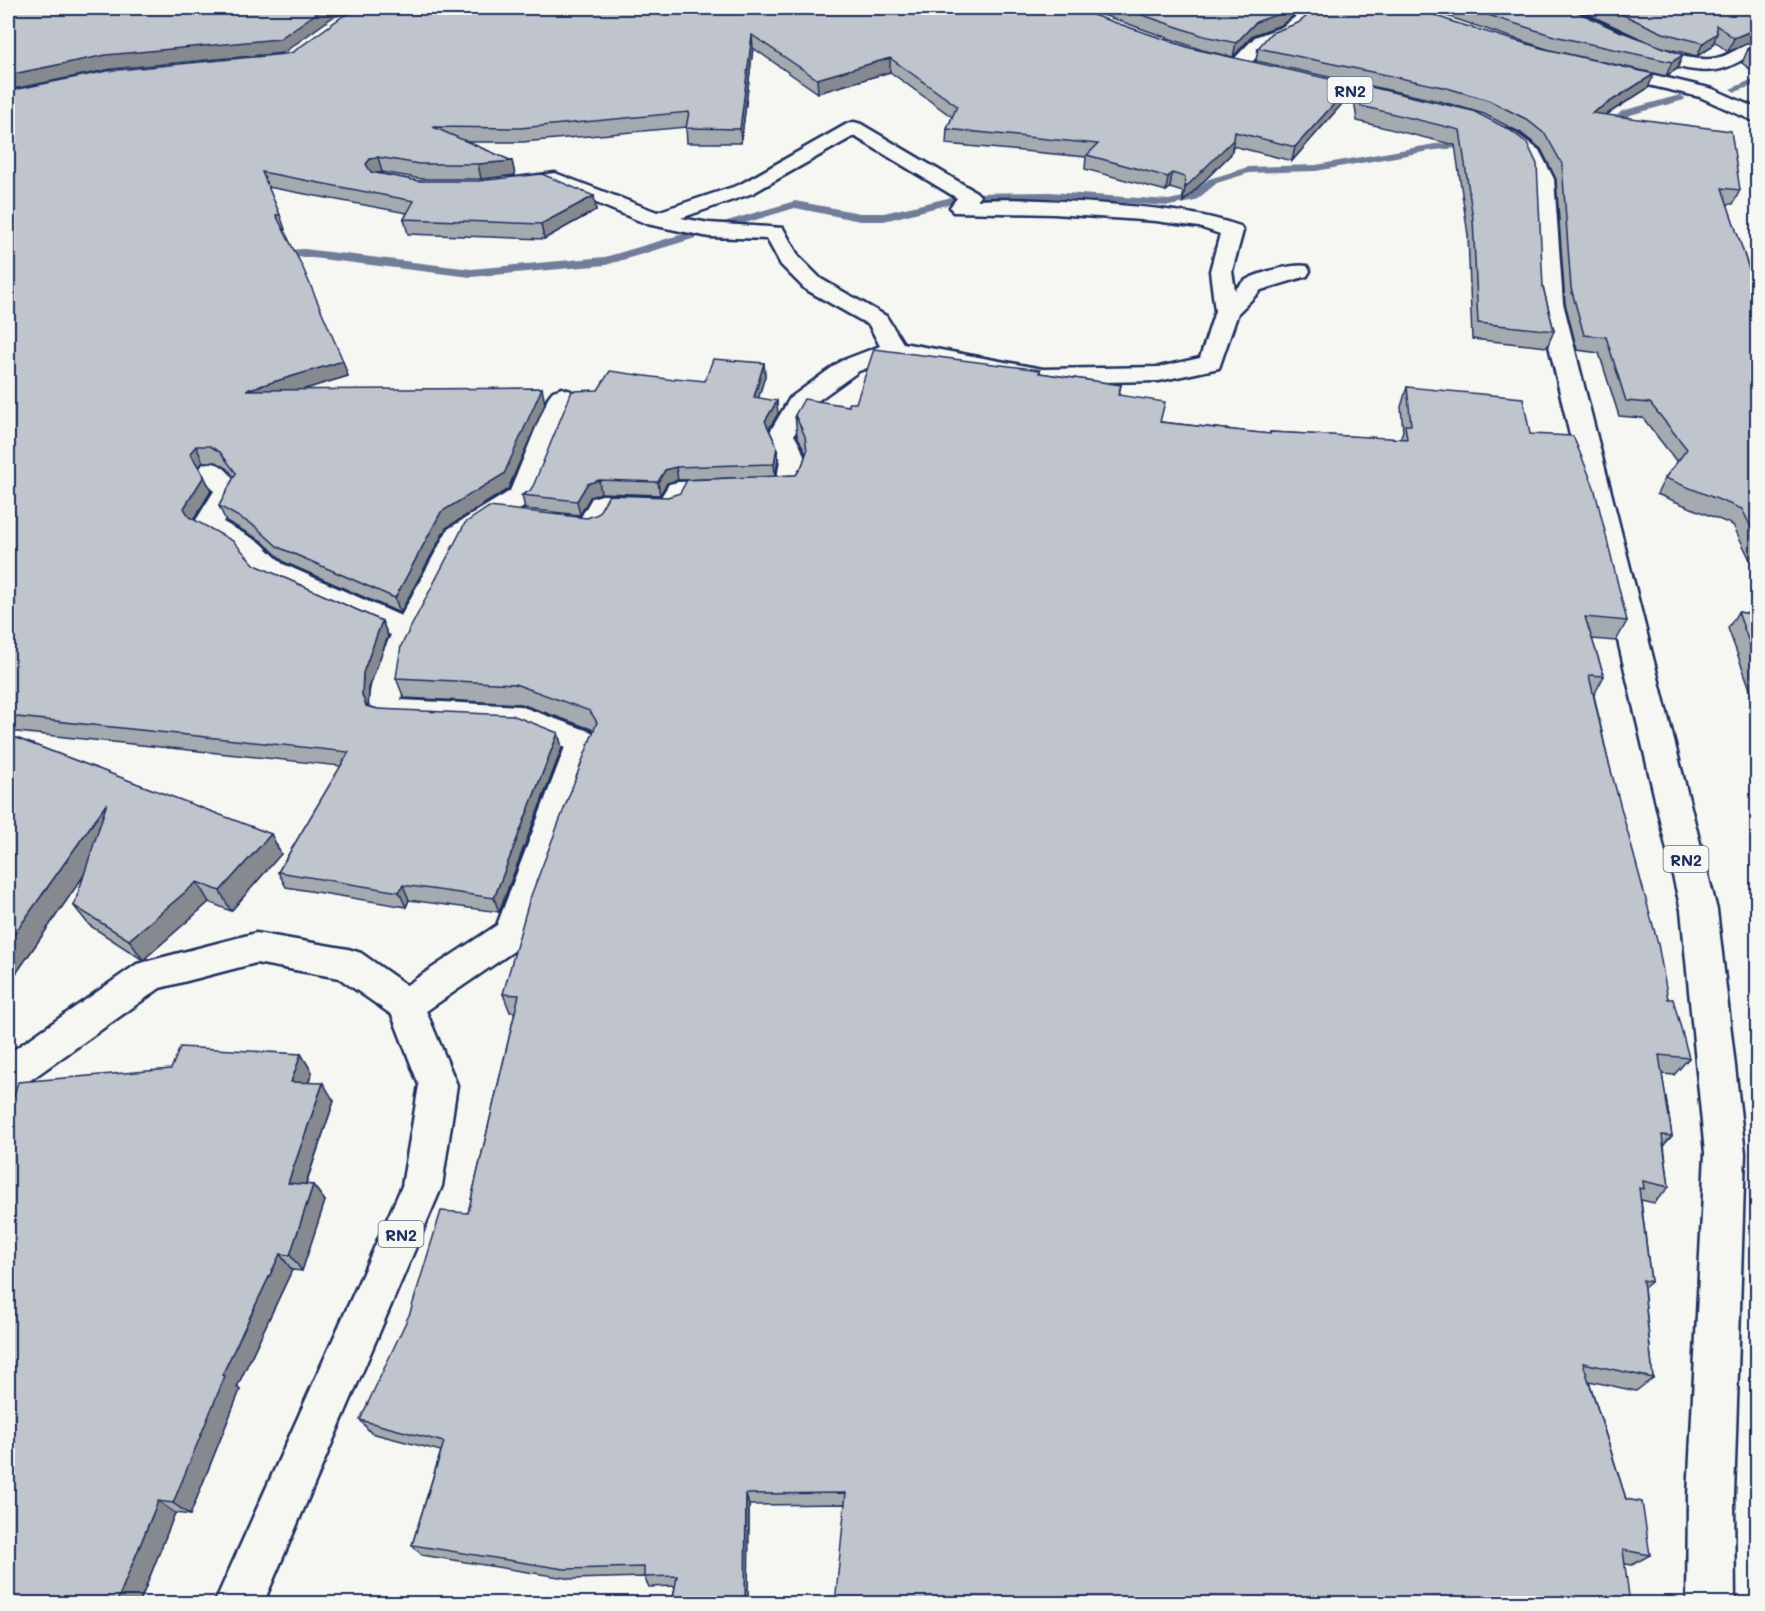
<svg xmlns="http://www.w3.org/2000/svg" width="1765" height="1611" font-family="Mali,sans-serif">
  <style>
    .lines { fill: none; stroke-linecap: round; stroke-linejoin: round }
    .stream { fill: #717e99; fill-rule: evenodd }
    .minor-casing { stroke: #1b2f5e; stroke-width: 5 }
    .highway-casing { stroke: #1b2f5e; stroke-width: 5 }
    .minor { fill: #f6f6f2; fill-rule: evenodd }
    .highway { fill: #f6f6f2; fill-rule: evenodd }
    .wall { fill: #a5a9b0; stroke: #1b2f5e; stroke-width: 1.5 }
    .shaded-wall { fill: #868990; stroke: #1b2f5e; stroke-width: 1.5 }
    .building { fill: #c0c4cd; stroke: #1b2f5e; stroke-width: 1.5 }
    .labels { text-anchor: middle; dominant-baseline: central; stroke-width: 4.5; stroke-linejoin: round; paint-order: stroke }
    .shield { fill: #f6f6f2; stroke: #5d6b8a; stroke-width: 1.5 }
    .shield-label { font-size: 16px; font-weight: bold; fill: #1b2f5e }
  </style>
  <rect width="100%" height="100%" fill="#f6f6f2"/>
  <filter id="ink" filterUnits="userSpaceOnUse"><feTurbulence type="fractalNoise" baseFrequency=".0167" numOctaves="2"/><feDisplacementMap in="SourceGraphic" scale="12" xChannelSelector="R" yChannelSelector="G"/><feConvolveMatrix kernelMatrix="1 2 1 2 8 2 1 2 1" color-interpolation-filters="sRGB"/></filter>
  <g filter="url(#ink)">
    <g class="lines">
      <g class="stream">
        <path d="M1758,77v7l-23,8 -5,-3z"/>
        <path d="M1680,95l5,3 -1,2 -54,15 -22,19h-8l-1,-2 23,-21z"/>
        <path d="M1479,141l4,1v4l-48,4 -119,21 -67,2 -32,10 -22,18 -26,5 -119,-8 -81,1 -85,22h-24l-65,-13 -189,57 -135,12 -167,-20 -33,2 -6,-4 6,-4 33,-2 167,20 134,-12 190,-56 65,12h24l85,-20 81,-1 119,8 18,-4 22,-17 39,-12 68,-2 119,-21z"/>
      </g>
      <defs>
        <g id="minor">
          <path d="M1307,8h19l-32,27 -27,10 -22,25h-14l-2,-4 2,-4 24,-25 27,-10z"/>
          <path d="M1549,8c22,-2 37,7 57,17 31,15 69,36 105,34 15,0 31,-15 47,-19v11c-14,7 -27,17 -42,19 -46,7 -123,-38 -164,-58z"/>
          <path d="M854,122l7,2 115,68 4,4 -3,4c43,-2 87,1 130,4 46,4 89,7 133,22l3,5 -11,40 3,19c3,-3 7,-8 11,-10 12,-7 48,-17 61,-14l3,5 -3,5 -46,14 -23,23 -19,55 -60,13 -116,2 -147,-26 -37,14 -50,36 -15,28c12,19 17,37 3,58l-9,2 -100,3 -7,14 -10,3 -60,-2 -11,20 -10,3 -40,-7 -4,-6 4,-6 10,-3 21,3 11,-19 10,-3 59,2 8,-13 9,-2 99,-3 3,-19 -12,-25 22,-37 51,-37 39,-15 -11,-21 -64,-36 -24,-24 -14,-26 -58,-2 -62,-13 -94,-39 -37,4 -7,-2 -3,-4 3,-4 46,-6 102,39 82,-27 108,-61zM854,136l103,62 -7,9 3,5 101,2 102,7 43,6 21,7 -10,37 5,40 -15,47 -41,9 -116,2 -140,-26 -17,-27 -65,-37 -22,-22 -16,-29 -74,-5 -28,-5 72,-25z"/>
          <path d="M562,388l9,3 4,5 -40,100 -3,6 -63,39 -63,124 -5,35 119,6 74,27 5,8 -75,203 -105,72 -13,5 -13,-5 -5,-11 5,-11 104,-69 68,-178 -48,-19 -133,-6 -11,-3c-12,-22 8,-63 18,-84l-128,-57 -22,-23 -44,-24 -4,-6 21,-34 -15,-21 4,-6c19,-5 28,11 38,26l-18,32 38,21 22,21 118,52 47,-87 62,-38 39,-95 4,-5z"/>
        </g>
        <g id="highway">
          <path d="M1608,64l105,25 45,20v14l-58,-26 -99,-23 -2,-4 2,-4z"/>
          <path d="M1506,129l7,2 26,19 15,29 9,124 154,607 28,243 -11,343 1,108h-48l1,-108 17,-343 -24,-243 -142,-607 -5,-124 -11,-22 -27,-22 3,-4z"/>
          <path d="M256,933l92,16 13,4 58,41 38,91 -15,101 -179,418h-49l188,-418 17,-101 -27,-70 -53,-37 -83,-15 -96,25 -131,93 -7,9 -14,5v-41l129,-90z"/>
        </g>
      </defs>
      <use href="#minor" class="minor-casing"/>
      <use href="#highway" class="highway-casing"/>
      <use href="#minor" class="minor"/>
      <use href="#highway" class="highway"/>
    </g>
    <g class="wall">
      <path d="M1083,8h221l-23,17 -28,10 -20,22 -31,-7z"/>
      <path d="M1422,8h147l45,21 38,15 -73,-34 -9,-2h188l-30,44 -14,-11 -2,6 -15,9 -36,-9 16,22 -11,7 -116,-26z"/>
      <path d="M1074,9l116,39 158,49 -56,64 -59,-15 -2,8 -48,48v-10l-13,-4 -4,3 -81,-22 1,-12 -140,-13 1,-15 5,-12 -62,-45 -72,21 -65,-45 -12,95h-54l-1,-16 -163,15h-56l45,19 3,14 -34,4h-59l-40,-7 -4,1 40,8 176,15 2,14 -52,29 -136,-5 -4,-15 3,-6 -139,-26 12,28 5,14h-1l64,147 -44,13 241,15 -37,85 -62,39 -46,85 -116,-51 -22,-21 -36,-20 -7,-15 15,-29 -7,-9 -11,-6h-13l-4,5 12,24 -18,29 62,45 127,56 6,15 -19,52 -1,18 10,3 180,24 4,15 -63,164 -90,-12 -3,7 -120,-20 -8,-15 63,-106 -333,-35v-640z"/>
      <path d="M1453,22l195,66 -42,27 134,75 -7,14h-6l25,74 6,13v285l-25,-51 -76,-31 8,-16 12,-16 -34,-44 -24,-2 -20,-63 -22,-3 -12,-47 -9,-124 -15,-30 -20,-16 -37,-19 -41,-12 -187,-41 2,-13 40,-25z"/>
      <path d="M1758,44v31l-16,-12 6,-14z"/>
      <path d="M1358,84l115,27 70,176 11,44 -7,16 -75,-8 -4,-104 -13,-90 -98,-24 -3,-22z"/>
      <path d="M764,363l1,13 -7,22 20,16 -9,15 8,18 1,13 -3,16 21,-1 6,-9 4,-12 -9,-19 -2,-20 54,-9 7,-3 184,-33v3l81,12 -2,10 42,27 108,12 1,-2 130,7 3,-8 -2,-24 6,-20 123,47 97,187 -11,20 -24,-2 12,37 -10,19 13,61 61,243 21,59 -15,17 -12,-1 10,62 -8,9 5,42 -15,16 -13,-3 10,82 -7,6 9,90 -17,13 -47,-10 37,118 24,56 -18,10 -7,-1 -780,-60 -96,1 -1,99h-76l3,-18 -26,1 -5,-10 -72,2 -150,-24 -10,-10 29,-94 -70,-18 -11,-13 108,-207 47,-201h-5l-7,-18 91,-264 -73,-26 -117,-6 -8,-20 191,-160 81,-21 66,-19 -56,2 -11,3 -7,12 -59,-2 -11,4 -10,18 -55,-6 -3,-14 8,-4 68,-101 76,-10 31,1z"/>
      <path d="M1738,612l20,3v96l-30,-83z"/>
      <path d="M8,735l263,99 10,20 -50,57 -22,-9 -66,58 -54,-35 -15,-19 10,-31 -76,110z"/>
      <path d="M301,1054l11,18 -3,10 25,19 -28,83 7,1 12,16 -23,70 -10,-1 -55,117 3,3 -50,125 -15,-2 -36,91 32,-535z"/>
    </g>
    <g class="shaded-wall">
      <path d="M324,8h39l-30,9 -50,36 -171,16 -104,21v-15z"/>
      <path d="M1289,8h15l-23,17 -28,10 -20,22 3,-14 20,-21z"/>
      <path d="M1758,28v11l-30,13 6,-14z"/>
      <path d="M1717,33l-5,14 -15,9 6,-13z"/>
      <path d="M752,35l1,13 -12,95 -1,-14z"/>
      <path d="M1683,55l-6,14 -11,7 6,-14z"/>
      <path d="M890,58v14l-72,21 -1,-14z"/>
      <path d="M1654,74l-6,14 -61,39 5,-14z"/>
      <path d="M1352,84l-4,13 -56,64 3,-14z"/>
      <path d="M1235,132l-4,22 -48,48 2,-14z"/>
      <path d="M378,157l4,15 -8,2 -4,5 -4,-15 4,-5z"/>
      <path d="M512,161l3,14 -34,4 -3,-15z"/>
      <path d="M1172,173l-2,15 -4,3 2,-14z"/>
      <path d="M594,196l2,14 -52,29 -3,-15z"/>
      <path d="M343,361l5,15 -96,29 -6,-15z"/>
      <path d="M764,363l1,13 -10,34 -1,-13z"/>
      <path d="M542,388l3,16 -37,85 -62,39 -46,85 -5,-15 46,-86z"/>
      <path d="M777,401l1,13 -12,20 -1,-13z"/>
      <path d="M196,446l7,16 -6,7 -7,-16z"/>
      <path d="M777,447l1,13 -3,17 -1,-13z"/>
      <path d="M676,467l2,13 -11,3 -7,12 -2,-13 7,-12z"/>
      <path d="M204,476l7,15 -20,33 -7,-16z"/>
      <path d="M599,480l2,13 -11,4 -10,18 -3,-14 10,-17z"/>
      <path d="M382,621l6,15 -19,52 -1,22 -6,-15 1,-22z"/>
      <path d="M558,733l4,15 -63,164 -5,-14z"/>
      <path d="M107,803l13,20 -112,162v-42z"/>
      <path d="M271,834l10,20 -50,57 -11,-20z"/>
      <path d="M197,882l12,20 -66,58 -14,-20z"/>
      <path d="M403,885l6,15 -3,7 -7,-15z"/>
      <path d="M301,1054l11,18 -9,27 -12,-17z"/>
      <path d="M323,1083l11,18 -34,99 -12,-17z"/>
      <path d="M313,1185l12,16 -23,70 -12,-16z"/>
      <path d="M280,1254l12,16 -55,117 3,3 -50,125 -17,-12 49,-128z"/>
      <path d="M746,1494l3,11 -1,99h-3z"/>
      <path d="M158,1501l17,12 -36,91h-23z"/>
    </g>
    <g class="building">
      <path d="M8,8h316l-45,31 -173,16 -98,20z"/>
      <path d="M368,8h704l118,40 162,36 -57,63 -60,-15 -1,7 -49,49v-11l-13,-4 -4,4 -81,-22 11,-11 -151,-15 10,-23 -67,-48 -73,21 -65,-44 -12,94 -54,-1 3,-16 -169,16 -87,-1 79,34 -34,3h-59l-41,-7 -8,2 -4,5 5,8 47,9h60l64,-7 52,22 -53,28 -137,-5 10,-18 -152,-29 18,43h-4l27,53 40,93 -97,29 296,-2 -38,86 -63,38 -46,86 -117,-51 -23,-21 -36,-20 17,-33 -16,-21 -10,-6h-14l-6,7 14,23 -20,32 5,9 44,24 22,24 127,56 -19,52 -1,22 4,11 12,3 134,6 46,18 -64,165 -91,-13 -4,7 -121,-20 71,-120 -341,-36v-625l99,-20 178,-17 8,-2 50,-36z"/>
      <path d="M1122,8h167l-5,4 -28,10 -20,21 -32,-7z"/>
      <path d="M1317,8h99l37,14 88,26 113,26 -62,39 139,18 9,59 -18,-2 30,90 6,13v250l-16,-32 -77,-31 22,-29 -37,-46 -24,-2 -20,-64 -22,-2 -13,-47 -9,-124 -16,-29 -20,-16 -38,-19 -41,-12 -189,-40 13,-15 27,-10z"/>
      <path d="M1466,8h103l45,21 69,26 -11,7 -118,-26z"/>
      <path d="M1608,8h150v20l-24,10 -18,-13 1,8 -14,10 -40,-10z"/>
      <path d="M1758,44v12l-10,-7z"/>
      <path d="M1358,84l115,27 37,19 17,13 10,21 6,123 11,44 -76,-8 -5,-104 -13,-89 -99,-24z"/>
      <path d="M874,349l166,21 -1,3 82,12 -3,10 47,7 -5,20 110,12v-2l137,7 -2,-14h6l-4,-38 116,11 7,36 43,2 21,51 33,134 -42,-4 19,59 -15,-1 18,81 51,188 10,55h5l16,59 -30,-3 13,81 -10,-1 7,52 -26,-6 1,8 -5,-1 12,94 -8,-2 10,98 -70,-15 43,136 16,3 8,53 -27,-5 7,54h-795l11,-111 -100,1 -1,110h-73l5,-28 -33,1v-10l-80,2 -152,-24 32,-103 -84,-22 50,-107 31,-102 27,2 51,-218 -16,-1 26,-93 68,-179 -7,-11 -75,-27 -119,-6 5,-32 64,-123 24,-16 98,11 11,-4 11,-19 59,2 12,-4 7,-13 109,-5 6,-9 5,-15 -2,-15 -10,-21 9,-16 45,7v-3h7z"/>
      <path d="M713,359l51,4 -10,34 23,4 -12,20 12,26 -3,17 -98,3 -11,3 -7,12 -59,-2 -12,4 -10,17 -55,-6 8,-4 4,-7 38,-93 26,-1 12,-19 64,9 1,-2 30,3z"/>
      <path d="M1738,612l20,3v52z"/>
      <path d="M8,735l263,99 -51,57 -23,-9 -68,58 -55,-34 33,-103 -99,140z"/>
      <path d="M180,1047l121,7 -10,28 32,1 -35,100 25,2 -23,70 -10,-1 -58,121 3,1 -52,127 -15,-2 -42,103h-108v-489l10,-33 153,-13z"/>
    </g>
  </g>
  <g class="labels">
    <g class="shield">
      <rect x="1327.5" y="77" width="45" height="26" rx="4.5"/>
      <rect x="1663.5" y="846" width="45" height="26" rx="4.5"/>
      <rect x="378.5" y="1221" width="45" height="26" rx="4.5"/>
    </g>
    <g class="shield-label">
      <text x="1350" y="90">RN2</text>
      <text x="1686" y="859">RN2</text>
      <text x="401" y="1234">RN2</text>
    </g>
  </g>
  <rect width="1765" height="1611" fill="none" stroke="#f6f6f2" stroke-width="30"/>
  <rect x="15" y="15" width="1735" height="1581" fill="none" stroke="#1b2f5e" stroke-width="2" filter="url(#ink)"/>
</svg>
